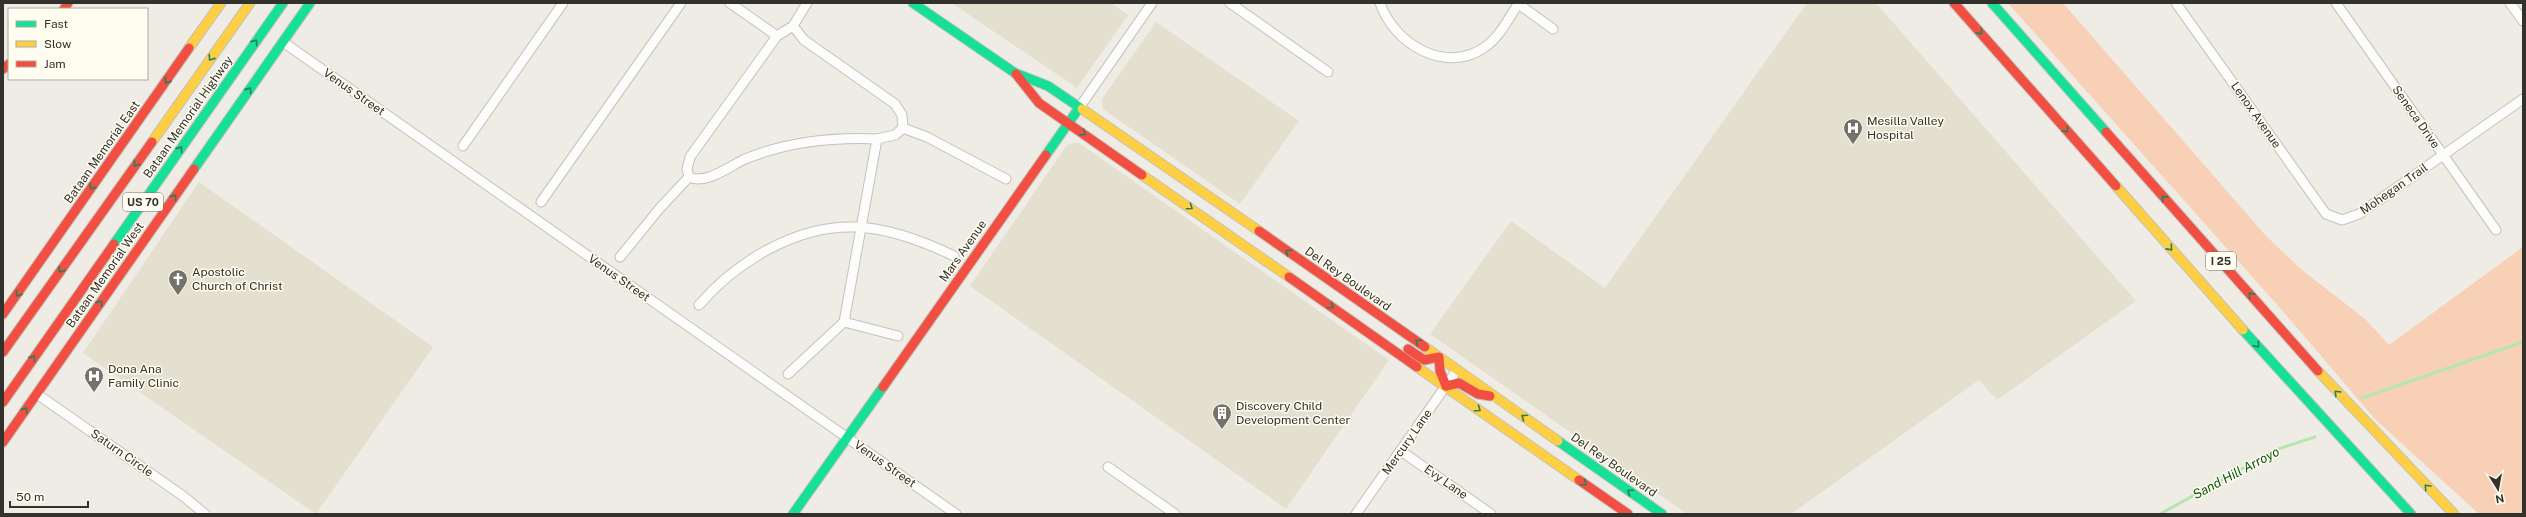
<svg xmlns="http://www.w3.org/2000/svg" width="2526" height="517" font-family="'Public Sans',sans-serif">
  <style>
    .built { fill: #e3e0d0 }
    .green { fill: #f7d0b5 }
    .lines { fill: none; stroke-linecap: round; stroke-linejoin: round }
    .stream { stroke: #b5e6b0; stroke-width: 3 }
    .street-casing { stroke: #c3c2bb; stroke-width: 11 }
    .fast-casing { stroke: #c3c2bb; stroke-width: 11 }
    .slow-casing { stroke: #c3c2bb; stroke-width: 11 }
    .jam-casing { stroke: #c3c2bb; stroke-width: 11 }
    .street { stroke: #fcfcfb; stroke-width: 9 }
    .fast { stroke: #16e098; stroke-width: 9 }
    .slow { stroke: #ffcf43; stroke-width: 9 }
    .jam { stroke: #f24e42; stroke-width: 9 }
    .oneway { stroke: #25805c }
    .labels { text-anchor: middle; dominant-baseline: central; stroke-width: 3; stroke-linejoin: round; paint-order: stroke }
    .shield { fill: #fffdf0; stroke: #706e66; stroke-width: 1 }
    .shield-label { font-size: 11px; font-weight: bold; fill: #32312b }
    .street-label { font-size: 12px; fill: #32312b; stroke: #fffdf0 }
    .poi-label { font-size: 12px; fill: #32312b; stroke: #fffdf0; text-anchor: start }
    .water-label { font-size: 13px; font-style: italic; fill: #0c560f; stroke: #fffdf0 }
  </style>
  <rect width="100%" height="100%" fill="#eeece4"/>
  <g class="built">
    <path d="M952,3h159l17,12 -51,73z"/>
    <path d="M1807,3h69l260,298 -139,99 -18,-20 -188,134h-104l-257,-180 81,-113 94,67z"/>
    <path d="M1156,22l143,99 -59,83 -137,-95 -1,-10z"/>
    <path d="M1074,143h5l310,217 -103,149 -316,-223 97,-141z"/>
    <path d="M199,182l234,165 -117,167 -233,-161z"/>
  </g>
  <path class="green" d="M2008,3h55l203,233 36,34 63,49 24,26 134,-98v267h-44l-105,-96 -93,-109z"/>
  <g class="lines">
    <g class="stream">
      <path d="M2362,398l161,-56"/>
      <path d="M2160,514l118,-65 37,-12"/>
    </g>
    <defs>
      <g id="street">
        <path d="M730,3l47,33"/>
        <path d="M1230,3l98,69"/>
        <path d="M1380,3c14,41 66,72 105,44 15,-10 24,-30 34,-44"/>
        <path d="M1517,3l36,26"/>
        <path d="M2176,3l150,211 16,6 17,-6 164,-115"/>
        <path d="M2336,3l160,227"/>
        <path d="M2510,3l13,18"/>
        <path d="M793,26l11,14 91,64 7,11 1,13 24,9 79,42"/>
        <path d="M283,42l673,472"/>
        <path d="M1079,108l73,-105"/>
        <path d="M463,146l100,-143"/>
        <path d="M689,177c17,8 41,-11 56,-18 42,-17 87,-22 132,-20"/>
        <path d="M541,202l140,-199"/>
        <path d="M620,257l40,-49 29,-31 -2,-8 3,-12 87,-121 16,-10 14,-23"/>
        <path d="M699,305c37,-43 97,-80 156,-78 33,1 70,15 99,29"/>
        <path d="M844,322l54,14"/>
        <path d="M788,374l56,-52 33,-183 18,-4 8,-7"/>
        <path d="M37,394l146,102 22,18"/>
        <path d="M1401,451l90,63"/>
        <path d="M1108,467l67,47"/>
        <path d="M1356,514l101,-144"/>
      </g>
      <g id="fast">
        <path d="M913,3l102,70 33,13 34,23"/>
        <path d="M1992,3l114,129"/>
        <path d="M1046,155l33,-47"/>
        <path d="M194,169l116,-166"/>
        <path d="M114,244l169,-241"/>
        <path d="M2243,330l168,184"/>
        <path d="M1558,441l104,73"/>
        <path d="M793,514l90,-127"/>
      </g>
      <g id="slow">
        <path d="M189,48l32,-45"/>
        <path d="M1082,109l177,122"/>
        <path d="M152,142l98,-139"/>
        <path d="M1142,175l147,102"/>
        <path d="M2116,186l127,144"/>
        <path d="M1425,347l133,94"/>
        <path d="M1417,367l162,113"/>
        <path d="M2318,371l136,143"/>
      </g>
      <g id="jam">
        <path d="M1954,3l162,183"/>
        <path d="M64,9l4,-6"/>
        <path d="M3,69l6,-5"/>
        <path d="M1016,74l23,29 103,72"/>
        <path d="M2106,132l212,239"/>
        <path d="M1259,231l166,116"/>
        <path d="M1289,277l128,90"/>
        <path d="M3,314l186,-266"/>
        <path d="M1408,349l16,11 15,-3 1,14 6,15"/>
        <path d="M3,352l149,-210"/>
        <path d="M1446,386l13,-3 19,11 12,2"/>
        <path d="M883,387l163,-232"/>
        <path d="M3,402l111,-158"/>
        <path d="M3,442l191,-273"/>
        <path d="M1579,480l49,34"/>
      </g>
    </defs>
    <use href="#street" class="street-casing"/>
    <use href="#fast" class="fast-casing"/>
    <use href="#slow" class="slow-casing"/>
    <use href="#jam" class="jam-casing"/>
    <use href="#street" class="street"/>
    <use href="#fast" class="fast"/>
    <use href="#slow" class="slow"/>
    <use href="#jam" class="jam"/>
  </g>
  <defs><path id="oneway-chevron" d="M-2-3.5L2.5 0L-2 3.5" fill="none" stroke-width="1.6" stroke-linecap="round" stroke-linejoin="round"/></defs>
  <g class="oneway">
    <use href="#oneway-chevron" transform="translate(1980 32) rotate(49)"/>
    <use href="#oneway-chevron" transform="translate(255 42) rotate(-55)"/>
    <use href="#oneway-chevron" transform="translate(211 58) rotate(125)"/>
    <use href="#oneway-chevron" transform="translate(167 81) rotate(125)"/>
    <use href="#oneway-chevron" transform="translate(249 90) rotate(-55)"/>
    <use href="#oneway-chevron" transform="translate(2066 130) rotate(49)"/>
    <use href="#oneway-chevron" transform="translate(1083 133) rotate(35)"/>
    <use href="#oneway-chevron" transform="translate(180 149) rotate(-55)"/>
    <use href="#oneway-chevron" transform="translate(136 164) rotate(125)"/>
    <use href="#oneway-chevron" transform="translate(92 187) rotate(125)"/>
    <use href="#oneway-chevron" transform="translate(174 197) rotate(-55)"/>
    <use href="#oneway-chevron" transform="translate(2164 198) rotate(-132)"/>
    <use href="#oneway-chevron" transform="translate(1190 207) rotate(35)"/>
    <use href="#oneway-chevron" transform="translate(2170 248) rotate(48)"/>
    <use href="#oneway-chevron" transform="translate(1288 252) rotate(-145)"/>
    <use href="#oneway-chevron" transform="translate(61 270) rotate(125)"/>
    <use href="#oneway-chevron" transform="translate(18 294) rotate(125)"/>
    <use href="#oneway-chevron" transform="translate(2251 295) rotate(-131)"/>
    <use href="#oneway-chevron" transform="translate(100 303) rotate(-55)"/>
    <use href="#oneway-chevron" transform="translate(1331 306) rotate(35)"/>
    <use href="#oneway-chevron" transform="translate(1418 342) rotate(-145)"/>
    <use href="#oneway-chevron" transform="translate(2257 345) rotate(48)"/>
    <use href="#oneway-chevron" transform="translate(33 358) rotate(-55)"/>
    <use href="#oneway-chevron" transform="translate(2337 393) rotate(-134)"/>
    <use href="#oneway-chevron" transform="translate(1478 409) rotate(35)"/>
    <use href="#oneway-chevron" transform="translate(25 410) rotate(-55)"/>
    <use href="#oneway-chevron" transform="translate(1524 417) rotate(-145)"/>
    <use href="#oneway-chevron" transform="translate(1584 483) rotate(35)"/>
    <use href="#oneway-chevron" transform="translate(2427 487) rotate(-133)"/>
    <use href="#oneway-chevron" transform="translate(1630 492) rotate(-145)"/>
  </g>
  <defs>
    <symbol id="hospital-pin" viewBox="-11 -11 22 30"><path d="M0 17L-7.5 6A9.5 9.5 0 1 1 7.5 6Z" fill="#74726c" stroke="#fffdf0"/><path d="M-5-5h3v3.5h4V-5h3V5h-3V1.5h-4V5h-3Z" fill="#fff"/></symbol>
    <symbol id="church-pin" viewBox="-11 -11 22 30"><path d="M0 17L-7.5 6A9.5 9.5 0 1 1 7.5 6Z" fill="#74726c" stroke="#fffdf0"/><path d="M-1.2-6h2.4v3.5h3.3v2.4h-3.3V6h-2.4V-.1h-3.3v-2.4h3.3Z" fill="#fff"/></symbol>
    <symbol id="building-pin" viewBox="-11 -11 22 30"><path d="M0 17L-7.5 6A9.5 9.5 0 1 1 7.5 6Z" fill="#74726c" stroke="#fffdf0"/><path d="M-4-6H4V6H1V3H-1V6H-4ZM-2.5-4.3h1.7v1.8h-1.7ZM.8-4.3h1.7v1.8H.8ZM-2.5-1h1.7V.8h-1.7ZM.8-1h1.7V.8H.8Z" fill="#fff"/></symbol>
  </defs>
  <g fill-rule="evenodd">
    <use href="#hospital-pin" x="1842" y="117" width="22" height="30"/>
    <use href="#church-pin" x="167" y="268" width="22" height="30"/>
    <use href="#hospital-pin" x="83" y="365" width="22" height="30"/>
    <use href="#building-pin" x="1211" y="402" width="22" height="30"/>
  </g>
  <g class="labels">
    <g class="shield">
      <rect x="123" y="193" width="40" height="18" rx="3"/>
      <rect x="2206" y="252" width="30" height="18" rx="3"/>
    </g>
    <g class="shield-label">
      <text x="143" y="202">US 70</text>
      <text x="2221" y="261">I 25</text>
    </g>
    <g class="street-label">
      <text transform="translate(354 92) rotate(35)">Venus Street</text>
      <text transform="translate(2256 115) rotate(55)">Lenox Avenue</text>
      <text transform="translate(188 117) rotate(-55)">Bataan Memorial Highway</text>
      <text transform="translate(2416 117) rotate(55)">Seneca Drive</text>
      <text transform="translate(102 152) rotate(-55)">Bataan Memorial East</text>
      <text transform="translate(2394 189) rotate(-35)">Mohegan Trail</text>
      <text transform="translate(963 251) rotate(-55)">Mars Avenue</text>
      <text transform="translate(105 275) rotate(-55)">Bataan Memorial West</text>
      <text transform="translate(619 278) rotate(35)">Venus Street</text>
      <text transform="translate(1348 279) rotate(35)">Del Rey Boulevard</text>
      <text transform="translate(1407 442) rotate(-55)">Mercury Lane</text>
      <text transform="translate(122 453) rotate(35)">Saturn Circle</text>
      <text transform="translate(885 464) rotate(35)">Venus Street</text>
      <text transform="translate(1614 465) rotate(35)">Del Rey Boulevard</text>
      <text transform="translate(1446 482) rotate(35)">Evy Lane</text>
    </g>
    <g class="poi-label">
      <text x="1867" y="121">Mesilla Valley<tspan x="1867" dy="14">Hospital</tspan></text>
      <text x="192" y="272">Apostolic<tspan x="192" dy="14">Church of Christ</tspan></text>
      <text x="108" y="369">Dona Ana<tspan x="108" dy="14">Family Clinic</tspan></text>
      <text x="1236" y="406">Discovery Child<tspan x="1236" dy="14">Development Center</tspan></text>
    </g>
    <g class="water-label">
      <text transform="translate(2236 473) rotate(-28)">Sand Hill Arroyo</text>
    </g>
  </g>
  <rect width="2526" height="517" fill="none" stroke="#32312b" stroke-width="8"/>
  <rect x="8" y="8" width="140" height="72" fill="#fffdf0" stroke="#adaba1"/>
  <rect x="16" y="21" width="20" height="6" fill="#16e098" stroke="#adaba1"/>
  <text x="44" y="28" font-size="12" fill="#32312b">Fast</text>
  <rect x="16" y="41" width="20" height="6" fill="#ffcf43" stroke="#adaba1"/>
  <text x="44" y="48" font-size="12" fill="#32312b">Slow</text>
  <rect x="16" y="61" width="20" height="6" fill="#f24e42" stroke="#adaba1"/>
  <text x="44" y="68" font-size="12" fill="#32312b">Jam</text>
  <g transform="translate(2498 489) rotate(169)" stroke="#fffdf0" stroke-width="3" paint-order="stroke">
  <path d="M0-3L7 15L0 10L-7 15Z" fill="#32312b"/>
  <text y="-6" font-size="11" font-weight="bold" text-anchor="middle" fill="#32312b">N</text>
  </g>
  <path d="M10 501v6h78v-6" fill="none" stroke="#32312b" stroke-width="2"/>
  <text x="16" y="501" font-size="12" fill="#32312b" stroke="#fffdf0" stroke-width="3" paint-order="stroke">50 m</text>
</svg>
